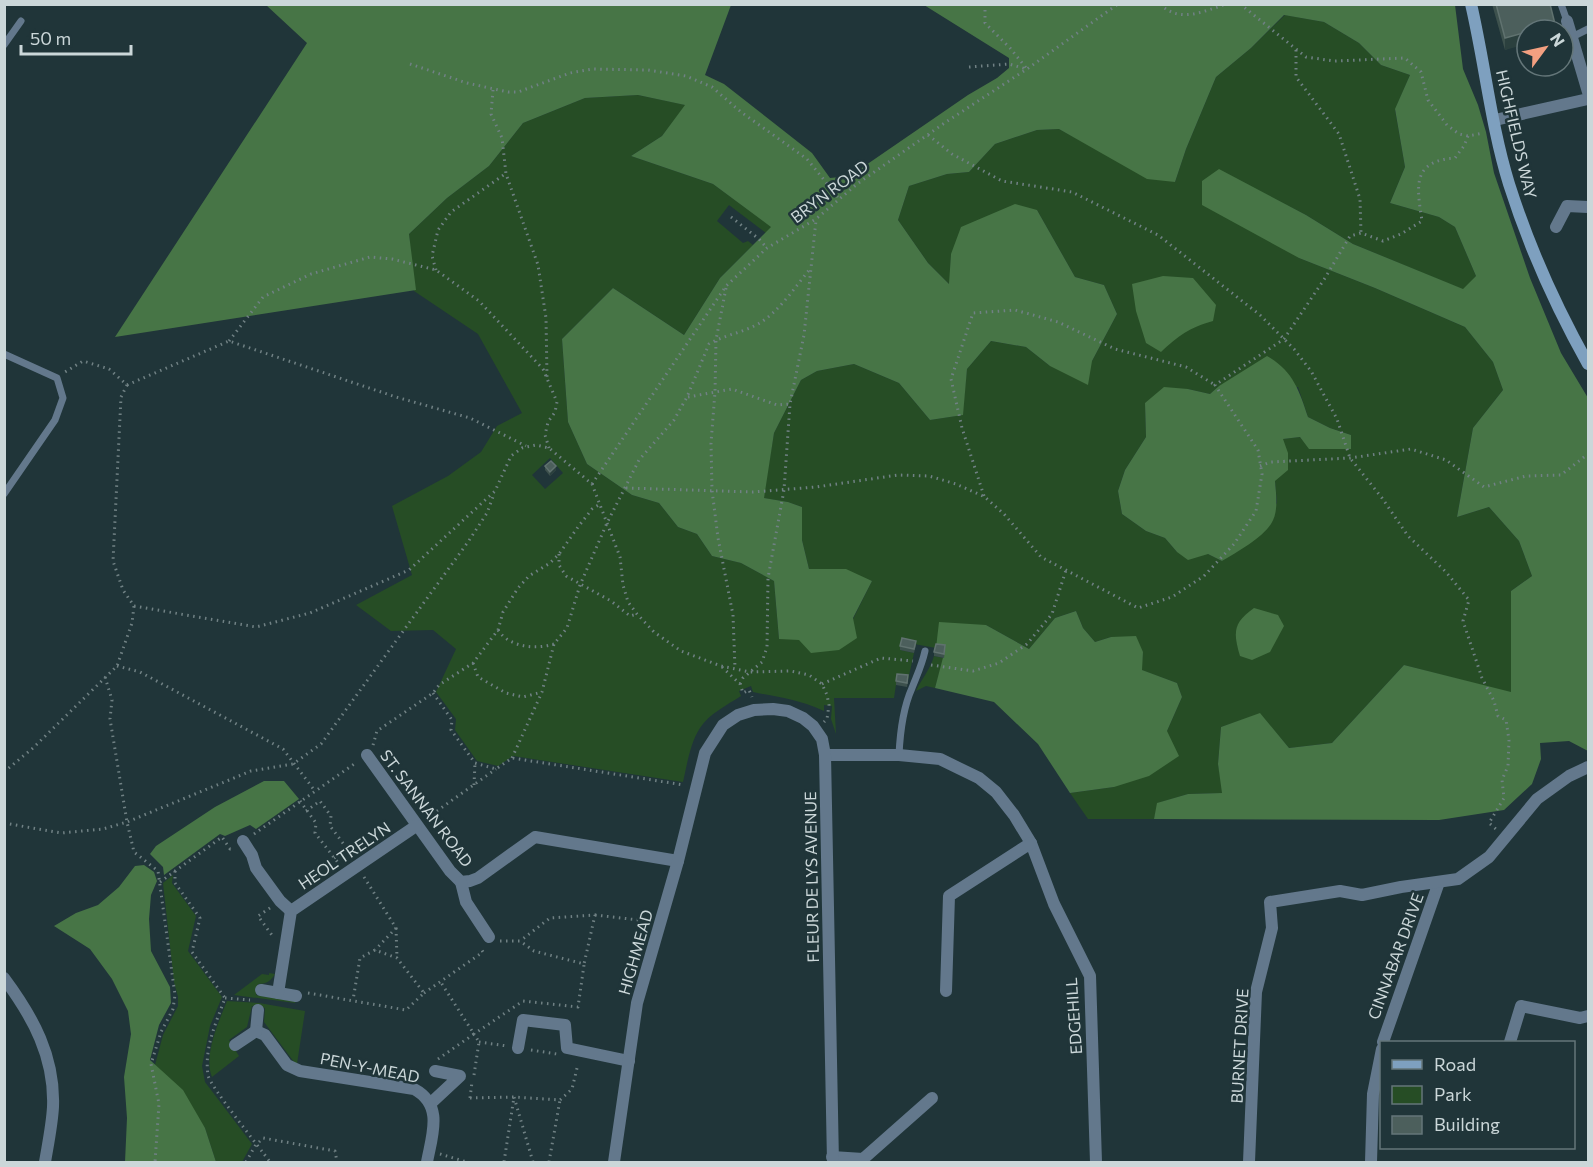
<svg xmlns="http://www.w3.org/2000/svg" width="1593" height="1167" font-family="Commissioner,sans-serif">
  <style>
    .green { fill: #264d25; fill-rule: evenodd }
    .forest { fill: #477546 }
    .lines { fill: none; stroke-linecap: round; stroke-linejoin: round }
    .path { stroke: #708184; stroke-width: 3; stroke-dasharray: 1.5 4.5; stroke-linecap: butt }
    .service { stroke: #63788c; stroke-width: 7 }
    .minor { stroke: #63788c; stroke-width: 12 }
    .secondary { stroke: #7ea0bf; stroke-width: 12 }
    .wall { fill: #3d514d }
    .shaded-wall { fill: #2b403e }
    .building { fill: #4c5f5c; stroke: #60726f; stroke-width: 1.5 }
    .labels { text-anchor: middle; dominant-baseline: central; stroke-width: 5; stroke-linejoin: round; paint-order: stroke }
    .street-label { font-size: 16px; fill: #cbd7d9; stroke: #203539 }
  </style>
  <rect width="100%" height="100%" fill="#203539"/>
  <g class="green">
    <path d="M1285,15l39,7 35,21 22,22 29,10 -15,35 10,57 -15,36 49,14 16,10 21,49 -12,14 -111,-46 -47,-29 -87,-45 80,88 76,30 90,39 28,35 10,28 -30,38 -16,89 32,-10 30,34 13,35 -21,15v102l-107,-28 -72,78 -43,5 -29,-34 -39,13 -3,37 5,29 -35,1 -30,9 -4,16h-66l-18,-26 44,-6 53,-56 15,-34 -5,-14 -36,-13 2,-18 -32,-15 -16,5 -12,-14 -7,-17 -21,7 -26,31 -43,-24 -50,23 -33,-6 -2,8 13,3 -6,27 -11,-2 -3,20h-60l2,36 -5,-15 1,-13 -8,-1v6c-27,-12 -43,-13 -71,-19l-2,-6 -12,5 2,5c-14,9 -32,18 -41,32 -10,15 -13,37 -17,54l-170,-26 -15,10 -21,-5 -22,-31 1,-11 -20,-27 20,-43 -23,-19 -42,1 -35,-26 56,-30 -20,-69 56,-30 33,-24 16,-26 25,-13 -44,-79 -64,-43 -5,-57 38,-36 42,-32 34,-43 62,-25 53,-3 48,10 -24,31 -31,20 82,28 59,43 -6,6 -37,-28 -12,16 26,22 5,-2 5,4 -33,33 -36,57 -71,-47 -51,51 6,83 19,42 45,31 27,8 19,24 19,7 15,22 29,7 33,18 5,58 74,-20 19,-38 -63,-12 -7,-29v-33l-14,-5 -25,-4 11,-65 27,-53 16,-9 37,-7 45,19 31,37 32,-5 5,-46 24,-28 35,6 24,19 42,-5 25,-47 -13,-29 -29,-8 -38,-67 -86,44 -1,31 -22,-22 -30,-43 11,-34 38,-12 22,-2 26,-28 42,-14 22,-1 28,15 88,38 11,-33 30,-72 35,-29zM1219,386l79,1 10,30 22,11 21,7 -1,14h-40l-10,-12 -18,2 -7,42 2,22 -55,58 -14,-7 -31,-2 -12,-14 -19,-7 -24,-17 -4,-23 7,-21 21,-33 -1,-34 43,-14 22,5zM550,458l13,15 -18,16 -13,-14z"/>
    <path d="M934,656l10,2 -9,30 -9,-2 -10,5c6,-13 14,-21 18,-35z"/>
    <path d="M173,875l-1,8 24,33 -8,35 34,46 -12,29 -8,40 3,16 47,62 -10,18h-26l-11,-34 -50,-63 8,-30 15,-29v-9l-4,-15 -11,-99z"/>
    <path d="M269,973l6,1c-4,7 -9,10 -17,10l-2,11 39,6v2l-61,-8 28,-21 7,1z"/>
    <path d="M227,1001l32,2 46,8 -8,53 -3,-2 -30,-40 1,-14 -13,-2 -5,21 -18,13 10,16 -27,21c-9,-21 7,-56 15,-76z"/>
  </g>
  <g class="forest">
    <path d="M266,5h465l-26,70 19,9 88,69 18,25 20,-2 118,-81 29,-17 12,-10v-10l-85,-53h531l8,64 15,36 8,27 8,41 36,105 31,75 27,45v353l-19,-10 -29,2 1,16 -9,25 -28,26 -65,10 -285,-1 3,-16 31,-9 34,-1 -4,-29 3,-37 39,-14 29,35 43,-5 72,-78 107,27v-101l21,-15 -13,-35 -30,-34 -32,10 16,-89 30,-38 -10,-28 -28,-35 -90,-39 -76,-30 -97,-53v-24l17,-12 87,46 47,29 110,45 13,-13 -21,-49 -16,-10 -49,-14 15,-36 -10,-58 15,-34 -29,-10 -22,-22 -35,-21 -40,-7 -33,33 -35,29 -30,72 -11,33 -28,-3 -88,-50 -22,1 -42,14 -26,28 -22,2 -38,12 -11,34 30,43 21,21 2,-30 10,-27 54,-23 22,6 38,67 29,8 13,29 -25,47 -4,24 -38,-19 -24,-19 -35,-6 -24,28 -4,46 -33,5 -31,-37 -45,-19 -37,7 -16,9 -27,53 -10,65 24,4 14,5v33l7,29h37l26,12 -19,37 4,20 -18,12 -28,3 -12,-13 -20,-1 -5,-58 -33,-18 -29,-7 -15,-22 -19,-7 -19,-24 -27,-8 -45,-31 -19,-42 -6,-83 51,-51 71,47 36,-57 51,-51 -58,-43 -82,-28 31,-20 23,-31 -47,-10 -53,3 -62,25 -34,43 -42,32 -38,36 7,56 -301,47 192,-294z"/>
    <path d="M1163,276l30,2 23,27 -3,16c-23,6 -35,15 -52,31l-15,-9 -10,-32 -4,-27z"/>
    <path d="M1267,356c26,15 32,34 41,61l22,11 21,7v14h-42l-9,-12 -17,2 5,14v17l-13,11c1,13 4,31 -4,43 -9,14 -34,28 -49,37l-14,-7 -20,6 -11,-8 -12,-14 -19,-7 -24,-17 -4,-23 7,-21 21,-33 -1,-34 19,-16 24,2 22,5 9,-8z"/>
    <path d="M1254,608l24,7 6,11 -14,26 -18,8 -12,-4c-7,-24 -7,-33 14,-48z"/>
    <path d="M1076,611l7,17 12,14 16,-5 25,-1 7,16 -1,18 35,13 5,14 -15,34 12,25 -30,20 -35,11 -44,6 -32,-49 -44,-42 -59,-14 10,-38 -9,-2 3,-26 47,3 43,24 26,-31z"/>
    <path d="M264,781h20l15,18 -43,30 -6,-4 -25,11 -5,-2 -56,41 -1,-8 -13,-13 6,-8 59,-39z"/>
    <path d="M144,865l10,7 3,9 -6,14 -2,24 2,32 19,36 1,16 -12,22 -9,35 33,30 22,38 11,34h-91l2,-44 -3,-41 7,-43 -3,-23 -16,-32 -22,-30 -36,-23 22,-13 22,-8 21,-18 16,-21z"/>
  </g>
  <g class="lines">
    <g class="path">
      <path d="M985,4v19l25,25 17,21"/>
      <path d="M1160,4c20,20 43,7 67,0"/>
      <path d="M1240,4l66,53 28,4 71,-3 16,14 7,28 19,25 12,9 9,2 15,-3"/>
      <path d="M1296,50v27l43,57 21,65 1,34"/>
      <path d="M410,64l57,19 41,9h10l52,-19 22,-4 56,1 38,6 26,11 29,25 66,47 31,38"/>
      <path d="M969,67l40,-3 17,5"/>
      <path d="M493,90l-2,24 11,24 4,36 32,91 8,53 1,59"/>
      <path d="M928,135l24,19 50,27 70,11 86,43 102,80 34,34 17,22 26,48 13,39 32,40 26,38 38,36 23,28 -6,21 19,57 12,23 4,15 8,4 3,20 -1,26 -6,14 2,18 -15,25 8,7"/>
      <path d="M731,217l28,22 8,9"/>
      <path d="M436,270l-4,-14 6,-26 13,-18 54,-38"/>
      <path d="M726,288l-10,52 -1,52 -4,51 1,47 6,48 15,77 2,53"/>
      <path d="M229,341l34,-44 48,-23 59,-17 22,2 44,11 43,31 64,68 14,33 -2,10 -7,10 -3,13 4,13"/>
      <path d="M127,385l102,-44 167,56 74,21 56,28"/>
      <path d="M688,397l44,-8 45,16 13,-1"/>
      <path d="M1260,466l11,-4 79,-4 61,-9 35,11 38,27 42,-11 35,-1 27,-21"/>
      <path d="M592,484l134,-198 41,-38 49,-29 41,-35 89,-62 81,-53 91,-65"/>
      <path d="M626,488l127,4 63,-5 82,-12 31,1 27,8 29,13 19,17 37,43 97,51 34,-11 32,-21 30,-32 22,-33 6,-37 -4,-24 -43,-65 69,-46 41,-61 25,-42 11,-3 22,8 18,-7 21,-13c-5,-34 -11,-60 33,-63l9,-12 4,-10"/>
      <path d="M984,496l-22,-68 -11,-49 22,-66 42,-3 43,12 57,27 71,18 29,18"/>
      <path d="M559,554v11l7,11 45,25 19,15 7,-2"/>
      <path d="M134,606l122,21 54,-14 99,-43 86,-79 16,-35 11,-8 14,-3 13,3 43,36 28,73 3,28 5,17 9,12 17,18 27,19 40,15 29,6 41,-1 18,4 13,9 5,11 2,10 -2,14 -3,3"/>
      <path d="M498,630c11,17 37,20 56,14"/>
      <path d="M473,663l5,14 28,16 17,4 19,-5"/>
      <path d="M931,665l42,6 26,-8 28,-19 25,-30 14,-44"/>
      <path d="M117,666l23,6 143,77 32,42"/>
      <path d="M722,667l18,17 3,9 6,-3 3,7"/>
      <path d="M105,677l7,23 -2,19 17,103 7,30 24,19 17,124 -2,14 -12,23 -10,32 8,40 -4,58"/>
      <path d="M740,684l3,-6 19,-16 5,-15 1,-69 16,-88 6,-86 14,-69 12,-115"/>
      <path d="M822,684l59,-26 32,3"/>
      <path d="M433,693l19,27 -1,10 24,33 21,6 16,-11 172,27"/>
      <path d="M373,745l4,-14 56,-38 6,-8 34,-22 25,-33 5,-18 15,-24 11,-12 21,-13 9,-9 19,-27 14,-18 8,-5"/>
      <path d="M512,758l30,-66 12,-48 13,-16 13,-43 27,-62 32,-63 35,-40 13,-23 22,-53c15,-9 33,-11 49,-20 21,-12 37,-37 52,-55"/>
      <path d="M4,772l29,-24 84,-82 15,-43 2,-17 -11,-16 -10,-29 8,-164 6,-12 -18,-16 -26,-8 -18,11"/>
      <path d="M474,785l1,-22"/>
      <path d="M300,801l16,22 -1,10 24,31"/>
      <path d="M306,811l14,-10 11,15 -1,10 22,29"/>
      <path d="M427,818l69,-49"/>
      <path d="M4,823l57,10 42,-4 24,-7 124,-51 42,-7 28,-20 147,-202 19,-29 7,-19"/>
      <path d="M254,834l103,-72"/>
      <path d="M334,858l13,-9"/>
      <path d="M175,871v12l25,35 -8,34 33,46c-9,25 -21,50 -17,77 1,10 52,73 62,87"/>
      <path d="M364,877l32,51 -21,22"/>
      <path d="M160,882l62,-45 8,12 3,-1"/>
      <path d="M270,908l-12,8 16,22"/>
      <path d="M595,915l52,6"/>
      <path d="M396,928l1,30"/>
      <path d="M500,941h20l14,10 50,13 11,-49 -45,3 -30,23"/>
      <path d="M308,993l98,17 18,-17 -27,-35 -22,-8 -15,8 -7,42"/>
      <path d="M424,993l59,-41 -3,-5"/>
      <path d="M225,998l25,2"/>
      <path d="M479,1042l28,4"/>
      <path d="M531,1050l26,4"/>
      <path d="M438,1059l36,-25 -34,-53"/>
      <path d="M474,1075l5,-33 -5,-8 49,-33 55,6 6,-42"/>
      <path d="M470,1098l2,-16"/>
      <path d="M470,1098l44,-1 -10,65"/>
      <path d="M440,1154l27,8"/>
      <path d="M246,1162l9,-16 8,-8 72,13 2,11"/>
      <path d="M533,1162l-19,-65 46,3 12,-11 6,-25"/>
      <path d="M549,1162l11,-62"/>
    </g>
    <g class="service">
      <path d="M1561,4l6,17"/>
      <path d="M1572,37l16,-8"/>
      <path d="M4,45l17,-24"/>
      <path d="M4,354l53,24 6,20 -8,22 -51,74"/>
      <path d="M899,755c1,-22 4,-47 13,-67 5,-13 10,-23 13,-37"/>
    </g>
    <g class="minor">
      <path d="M1567,21l21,71"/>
      <path d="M1495,120l93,-21"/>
      <path d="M1556,227l11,-21 21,1"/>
      <path d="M367,755l83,116 11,11 9,-1 8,-3 57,-41 143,24"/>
      <path d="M825,755h74l41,4 39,19 17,14 18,23 17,28 23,61 36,72 6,186"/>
      <path d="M243,841l9,14 4,13 24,33 11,10"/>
      <path d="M461,882l5,20 23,35"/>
      <path d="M4,978c29,39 51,79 49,129 -1,18 -5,37 -8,55"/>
      <path d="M261,990l35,6"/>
      <path d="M946,991l3,-95 82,-53"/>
      <path d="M278,993l13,-82 125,-85"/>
      <path d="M256,1031l9,4 22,30 13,6 114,18c30,16 18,46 13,73"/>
      <path d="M256,1031l2,-21"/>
      <path d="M1383,1042l56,-160"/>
      <path d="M1510,1042l11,-36 59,12 8,-2"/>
      <path d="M235,1045l21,-14"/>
      <path d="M518,1048l5,-28 42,5 2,23 62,13"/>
      <path d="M431,1103l29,-27 -25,-5"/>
      <path d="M832,1157l31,2 69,-61"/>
      <path d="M614,1162l23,-159 41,-142 27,-108 18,-28 15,-10 16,-5 19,-1 15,2 15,7 10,8 9,13 3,16 8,407"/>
      <path d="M1249,1162l7,-170 16,-64 -2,-26 70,-11 22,4 39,-8 57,-8 31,-22 48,-58 32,-23 19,-9"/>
      <path d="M1371,1162l2,-68 9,-45"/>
    </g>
    <path class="secondary" d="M1471,4c14,60 20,122 38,180 20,63 47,123 79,180"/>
  </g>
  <g class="wall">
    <path d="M1492,4h58l5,26 -50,20z"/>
    <path d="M545,466l11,4 -6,6 -5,-6z"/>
    <path d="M916,645l-2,8 -14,-3v-4z"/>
    <path d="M945,649l-1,9 -10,-2v-4z"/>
    <path d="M908,680l-1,7 -11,-2v-4z"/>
  </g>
  <g class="shaded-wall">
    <path d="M1555,24v6h-21z"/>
    <path d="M1527,32v12l-22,6v-12z"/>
    <path d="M556,466v4l-6,6v-4z"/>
  </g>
  <g class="building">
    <path d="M1496,4h54l5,20 -21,6h-7v2l-22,6z"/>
    <path d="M551,461l5,5 -6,6 -5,-6z"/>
    <path d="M902,638l14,3 -2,8 -14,-3z"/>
    <path d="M936,644l9,1 -1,9 -10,-2z"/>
    <path d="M897,674l11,1 -1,8 -11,-2z"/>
  </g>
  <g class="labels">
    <g class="street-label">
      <text transform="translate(1517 134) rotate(77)">HIGHFIELDS WAY</text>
      <text transform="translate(829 191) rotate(-37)">BRYN ROAD</text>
      <text transform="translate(427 808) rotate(53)">ST. SANNAN ROAD</text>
      <text transform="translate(344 855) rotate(-34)">HEOL TRELYN</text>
      <text transform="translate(811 877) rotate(-91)">FLEUR DE LYS AVENUE</text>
      <text transform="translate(635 952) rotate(-74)">HIGHMEAD</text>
      <text transform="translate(1395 956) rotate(-70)">CINNABAR DRIVE</text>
      <text transform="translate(1073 1016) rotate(-94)">EDGEHILL</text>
      <text transform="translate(1239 1046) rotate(-87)">BURNET DRIVE</text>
      <text transform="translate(370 1067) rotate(11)">PEN-Y-MEAD</text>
    </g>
  </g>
  <rect width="1593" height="1167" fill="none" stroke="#cbd7d9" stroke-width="12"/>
  <rect x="1380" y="1041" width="195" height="108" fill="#203539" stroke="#647679" stroke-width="1.5"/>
  <rect x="1392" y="1060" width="30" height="9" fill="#7ea0bf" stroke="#647679" stroke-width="1.5"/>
  <text x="1434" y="1071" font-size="18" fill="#cbd7d9">Road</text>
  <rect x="1392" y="1086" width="30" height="18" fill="#264d25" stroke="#647679" stroke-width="1.5"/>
  <text x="1434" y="1101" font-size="18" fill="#cbd7d9">Park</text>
  <rect x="1392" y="1116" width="30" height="18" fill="#4c5f5c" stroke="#647679" stroke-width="1.5"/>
  <text x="1434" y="1131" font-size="18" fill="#cbd7d9">Building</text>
  <g transform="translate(1545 48) rotate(57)"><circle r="28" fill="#203539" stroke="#647679" stroke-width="1.5"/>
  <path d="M0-4.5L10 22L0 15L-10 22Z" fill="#f3a081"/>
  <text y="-9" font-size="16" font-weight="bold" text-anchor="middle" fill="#cbd7d9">N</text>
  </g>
  <path d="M21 45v9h110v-9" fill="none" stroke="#cbd7d9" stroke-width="3"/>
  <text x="30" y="45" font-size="18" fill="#cbd7d9" stroke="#203539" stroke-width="4.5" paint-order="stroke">50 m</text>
</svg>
